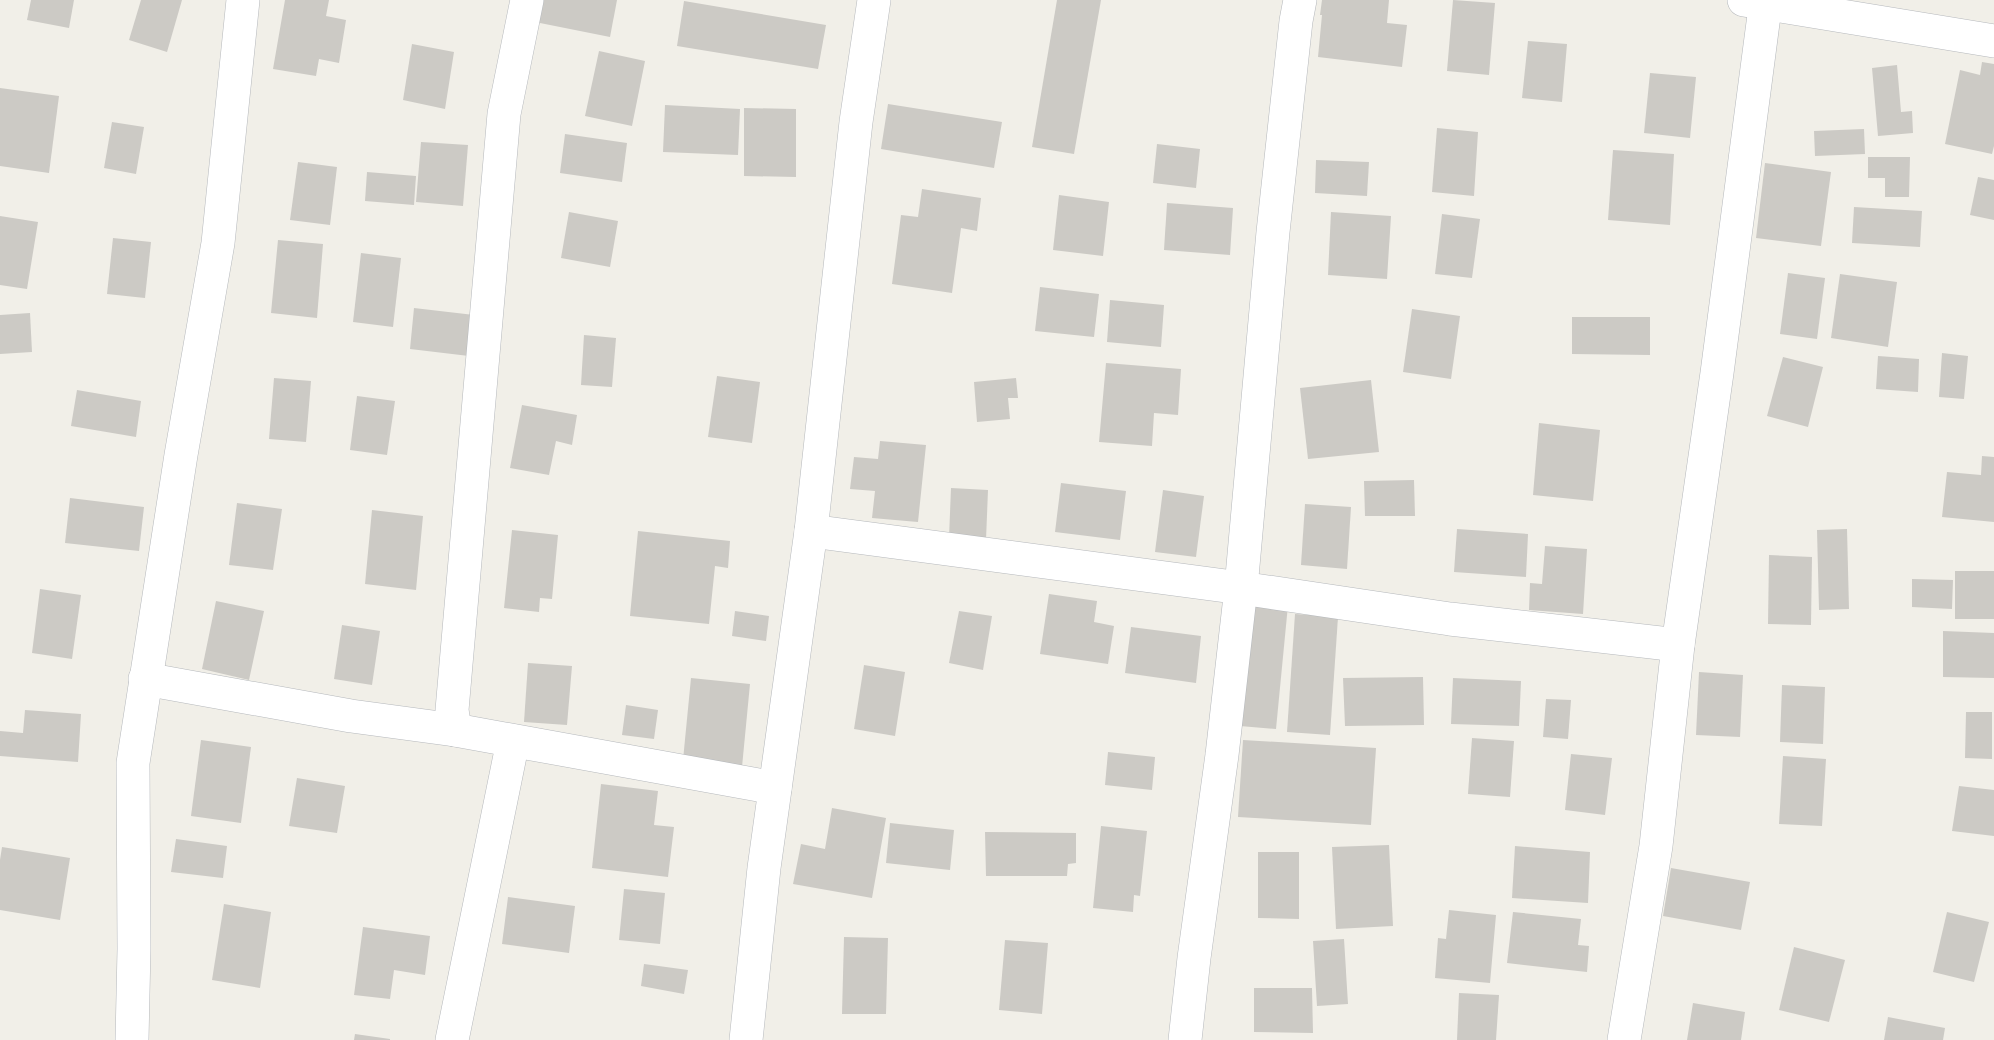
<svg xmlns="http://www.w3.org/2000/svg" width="1994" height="1040" font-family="'Varela Round',sans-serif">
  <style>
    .building { fill: #cccac5 }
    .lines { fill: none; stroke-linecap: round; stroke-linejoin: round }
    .street-casing { stroke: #b5b8bc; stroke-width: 34 }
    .street { stroke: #fff; stroke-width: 33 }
  </style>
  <rect width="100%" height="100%" fill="#f1efe8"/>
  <g class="building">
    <path d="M31,0h43l-5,28 -42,-8z"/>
    <path d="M141,0h41l-15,52 -38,-12z"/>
    <path d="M285,0h44l-3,16 20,4 -7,43 -20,-4 -3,17 -43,-7z"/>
    <path d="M539,0h78l-7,37 -75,-15z"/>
    <path d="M1057,0h44l-27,154 -42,-7z"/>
    <path d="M1322,0h67l-2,23 20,2 -5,42 -84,-10 4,-42h-2z"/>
    <path d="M1453,0l42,3 -6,72 -42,-4z"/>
    <path d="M684,1l142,24 -8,44 -141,-23z"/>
    <path d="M1528,41l39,3 -5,58 -40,-4z"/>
    <path d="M412,44l42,8 -9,57 -42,-9z"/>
    <path d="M599,51l46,10 -13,65 -47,-10z"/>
    <path d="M1982,62l12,2v82l-2,8 -47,-10 15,-74 20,5z"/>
    <path d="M1897,65l4,47 11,-1 1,22 -35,3 -6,-68z"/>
    <path d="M1650,73l46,4 -6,61 -46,-5z"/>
    <path d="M0,88l59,8 -10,77 -49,-7z"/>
    <path d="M888,104l114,18 -8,46 -113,-19z"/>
    <path d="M665,105l75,4 -2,46 -75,-3z"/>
    <path d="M744,108l52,1v68l-52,-1z"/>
    <path d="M112,122l32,5 -8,47 -32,-6z"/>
    <path d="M1437,128l41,4 -4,64 -42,-4z"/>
    <path d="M1864,129l1,25 -50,2 -1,-25z"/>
    <path d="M565,134l62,9 -5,39 -62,-9z"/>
    <path d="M421,142l47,3 -5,61 -47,-4z"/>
    <path d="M1157,144l43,5 -4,39 -43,-5z"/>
    <path d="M1613,150l61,4 -4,71 -62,-5z"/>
    <path d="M1868,157h42l-1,40h-24v-19h-17z"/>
    <path d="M1316,160l53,2 -2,34 -52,-3z"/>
    <path d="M298,162l39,5 -7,58 -40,-5z"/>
    <path d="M1765,163l66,9 -10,74 -65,-8z"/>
    <path d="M367,172l49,4 -2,29 -49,-4z"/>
    <path d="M1978,177l16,3v40l-24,-5z"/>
    <path d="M922,189l59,9 -4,33 -16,-3 -9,65 -60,-9 9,-69 17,2z"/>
    <path d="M1059,195l50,7 -6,54 -50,-6z"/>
    <path d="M1167,203l66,5 -3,47 -66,-5z"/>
    <path d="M1854,207l68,4 -2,36 -68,-4z"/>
    <path d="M569,212l49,9 -8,46 -49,-9z"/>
    <path d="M1331,212l60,4 -4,63 -59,-4z"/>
    <path d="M1442,214l38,5 -8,59 -37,-4z"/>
    <path d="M0,216l38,6 -11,67 -27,-4z"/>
    <path d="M113,238l38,4 -6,56 -38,-4z"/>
    <path d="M278,240l45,4 -6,74 -46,-5z"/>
    <path d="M361,253l40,5 -8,69 -40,-5z"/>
    <path d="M1788,273l37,5 -8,61 -37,-5z"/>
    <path d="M1840,274l57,8 -9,65 -57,-9z"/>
    <path d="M1040,287l59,7 -5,43 -59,-6z"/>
    <path d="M1110,300l54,5 -3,42 -54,-5z"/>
    <path d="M414,308l60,7 -5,41 -59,-7z"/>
    <path d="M1412,309l48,7 -9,63 -48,-7z"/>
    <path d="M30,313l2,39 -32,2v-39z"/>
    <path d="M1572,317h78v38l-78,-1z"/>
    <path d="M584,335l32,3 -4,49 -31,-2z"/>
    <path d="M1942,353l26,3 -4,43 -25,-2z"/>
    <path d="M1878,356l41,3 -1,33 -42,-3z"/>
    <path d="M1783,357l40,10 -15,60 -41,-11z"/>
    <path d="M1106,363l75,6 -3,46 -24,-2 -2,33 -53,-4z"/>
    <path d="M717,376l43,6 -8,61 -44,-6z"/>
    <path d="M274,378l37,3 -5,61 -37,-3z"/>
    <path d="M1016,378l2,20h-10l2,21 -33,3 -3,-40z"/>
    <path d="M1371,380l8,72 -71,7 -8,-71z"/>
    <path d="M77,390l64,11 -5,36 -65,-11z"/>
    <path d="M357,396l38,5 -8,54 -37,-5z"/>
    <path d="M522,405l55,10 -5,30 -16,-4 -7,34 -39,-7z"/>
    <path d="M1539,423l61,7 -7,71 -60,-6z"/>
    <path d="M880,441l46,4 -8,77 -46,-4 3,-27 -25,-2 4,-32 24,2z"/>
    <path d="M1982,456l12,1v65l-52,-5 5,-45 34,3z"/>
    <path d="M1414,480l1,36h-50l-1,-35z"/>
    <path d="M1061,483l65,8 -6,49 -65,-8z"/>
    <path d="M951,488l37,2 -2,50 -37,-2z"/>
    <path d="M1163,490l41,6 -8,61 -41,-5z"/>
    <path d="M70,498l74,9 -5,44 -74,-8z"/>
    <path d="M237,503l45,6 -9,61 -44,-5z"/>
    <path d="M1305,504l46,3 -4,62 -46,-4z"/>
    <path d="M372,510l51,6 -7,74 -51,-6z"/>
    <path d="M1457,529l71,5 -2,43 -72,-5z"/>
    <path d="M1847,529l2,80 -30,1 -2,-80z"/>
    <path d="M512,530l46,5 -6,64 -12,-1 -1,14 -35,-4z"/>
    <path d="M638,531l92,10 -2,27 -13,-2 -6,58 -79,-8z"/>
    <path d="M1545,546l42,3 -4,65 -54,-4 1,-27 12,1z"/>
    <path d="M1769,555l43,2 -1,68 -43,-1z"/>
    <rect x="1955" y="571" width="39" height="48"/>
    <path d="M1912,579l41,1 -1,29 -40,-2z"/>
    <path d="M40,589l41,6 -9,64 -40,-6z"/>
    <path d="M1049,594l48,7 -3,21 20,4 -6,38 -68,-10z"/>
    <path d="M216,601l48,10 -15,69 -47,-11z"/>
    <path d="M1251,601l37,4 -12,124 -36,-3z"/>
    <path d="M735,611l34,5 -3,25 -34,-5z"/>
    <path d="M959,611l33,5 -9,54 -34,-7z"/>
    <path d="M1295,614l43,3 -8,118 -43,-3z"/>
    <path d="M342,625l38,6 -8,54 -38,-6z"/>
    <path d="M1131,627l70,9 -5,47 -71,-10z"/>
    <path d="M1943,631l51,2v45l-51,-1z"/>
    <path d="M528,663l44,3 -5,59 -43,-3z"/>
    <path d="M864,665l41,7 -10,64 -41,-7z"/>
    <path d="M1699,672l44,3 -3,62 -44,-2z"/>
    <path d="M1423,677l1,48 -79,1 -2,-48z"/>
    <path d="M691,678l59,6 -8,83 -59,-7z"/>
    <path d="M1453,678l68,3 -2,45 -68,-2z"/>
    <path d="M1782,685l43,2 -2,57 -43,-2z"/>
    <path d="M1546,699l25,1 -3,39 -25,-2z"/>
    <path d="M626,705l32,5 -4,29 -32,-4z"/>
    <path d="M25,710l56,4 -3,48 -78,-6v-25l23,2z"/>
    <path d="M1966,712h26v47l-27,-1z"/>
    <path d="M1472,738l42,3 -4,56 -42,-3z"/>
    <path d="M201,740l50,7 -10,76 -50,-7z"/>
    <path d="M1243,740l133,8 -5,77 -133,-8z"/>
    <path d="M1108,752l47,5 -3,33 -47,-5z"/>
    <path d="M1571,754l41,4 -7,57 -40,-5z"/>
    <path d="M1783,756l43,3 -4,67 -43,-2z"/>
    <path d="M297,778l48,8 -8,47 -48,-7z"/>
    <path d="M601,784l57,7 -4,34 20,2 -6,50 -76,-9z"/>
    <path d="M1959,786l35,4v46l-42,-5z"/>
    <path d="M832,808l54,10 -14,80 -79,-14 8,-40 24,5z"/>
    <path d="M890,823l64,7 -4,40 -64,-7z"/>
    <path d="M1101,826l46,5 -7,65 -6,-1 -1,17 -40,-4z"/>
    <path d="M985,832l91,1v30l-8,1 -1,12h-81z"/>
    <path d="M176,839l51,7 -4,32 -52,-6z"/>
    <path d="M1389,845l4,81 -57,3 -4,-82z"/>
    <path d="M1515,846l75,6 -2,51 -76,-5z"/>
    <path d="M2,847l68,11 -10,62 -60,-10v-50z"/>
    <path d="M1258,852h41v67l-41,-1z"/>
    <path d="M1671,868l79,14 -9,48 -78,-14z"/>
    <path d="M624,889l41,4 -5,51 -41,-4z"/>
    <path d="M508,897l67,9 -6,47 -67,-9z"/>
    <path d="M224,904l47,8 -11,76 -48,-8z"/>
    <path d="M1449,910l47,5 -6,68 -55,-5 3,-40 8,1z"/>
    <path d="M1513,912l68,7 -3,26 11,1 -2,26 -80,-9z"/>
    <path d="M1947,912l42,10 -15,60 -41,-10z"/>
    <path d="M363,927l67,9 -5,39 -31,-5 -4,29 -36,-4z"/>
    <path d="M844,937l44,1 -2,76h-44z"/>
    <path d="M1344,939l4,65 -31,2 -4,-65z"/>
    <path d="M1005,940l43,3 -6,71 -43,-4z"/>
    <path d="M1794,947l51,13 -16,62 -50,-12z"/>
    <path d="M644,964l44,6 -4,24 -43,-8z"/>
    <path d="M1254,988h58l1,45 -59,-1z"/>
    <path d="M1459,993l40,2 -3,45h-39z"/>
    <path d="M1693,1003l52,9 -4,28h-54z"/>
    <path d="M1888,1017l57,11 -2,12h-59z"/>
    <path d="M355,1034l35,5v1h-36z"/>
  </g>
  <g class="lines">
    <defs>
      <g id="street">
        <path d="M1744,0l250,41"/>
        <path d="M811,531l430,57 209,31 228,26"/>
        <path d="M145,679l206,37 104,14 320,58"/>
        <path d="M455,730l-3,-20 52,-596 23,-114"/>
        <path d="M132,1040l2,-91 -1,-186 48,-308 37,-212 25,-243"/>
        <path d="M452,1040l61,-299"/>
        <path d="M746,1040l18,-172 47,-337 45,-409 18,-122"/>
        <path d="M1185,1040l9,-82 28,-203 19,-167 32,-356 23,-211 4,-21"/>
        <path d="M1624,1040l32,-194 22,-201 39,-272 49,-373"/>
      </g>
    </defs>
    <use href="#street" class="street-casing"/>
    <use href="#street" class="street"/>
  </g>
</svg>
